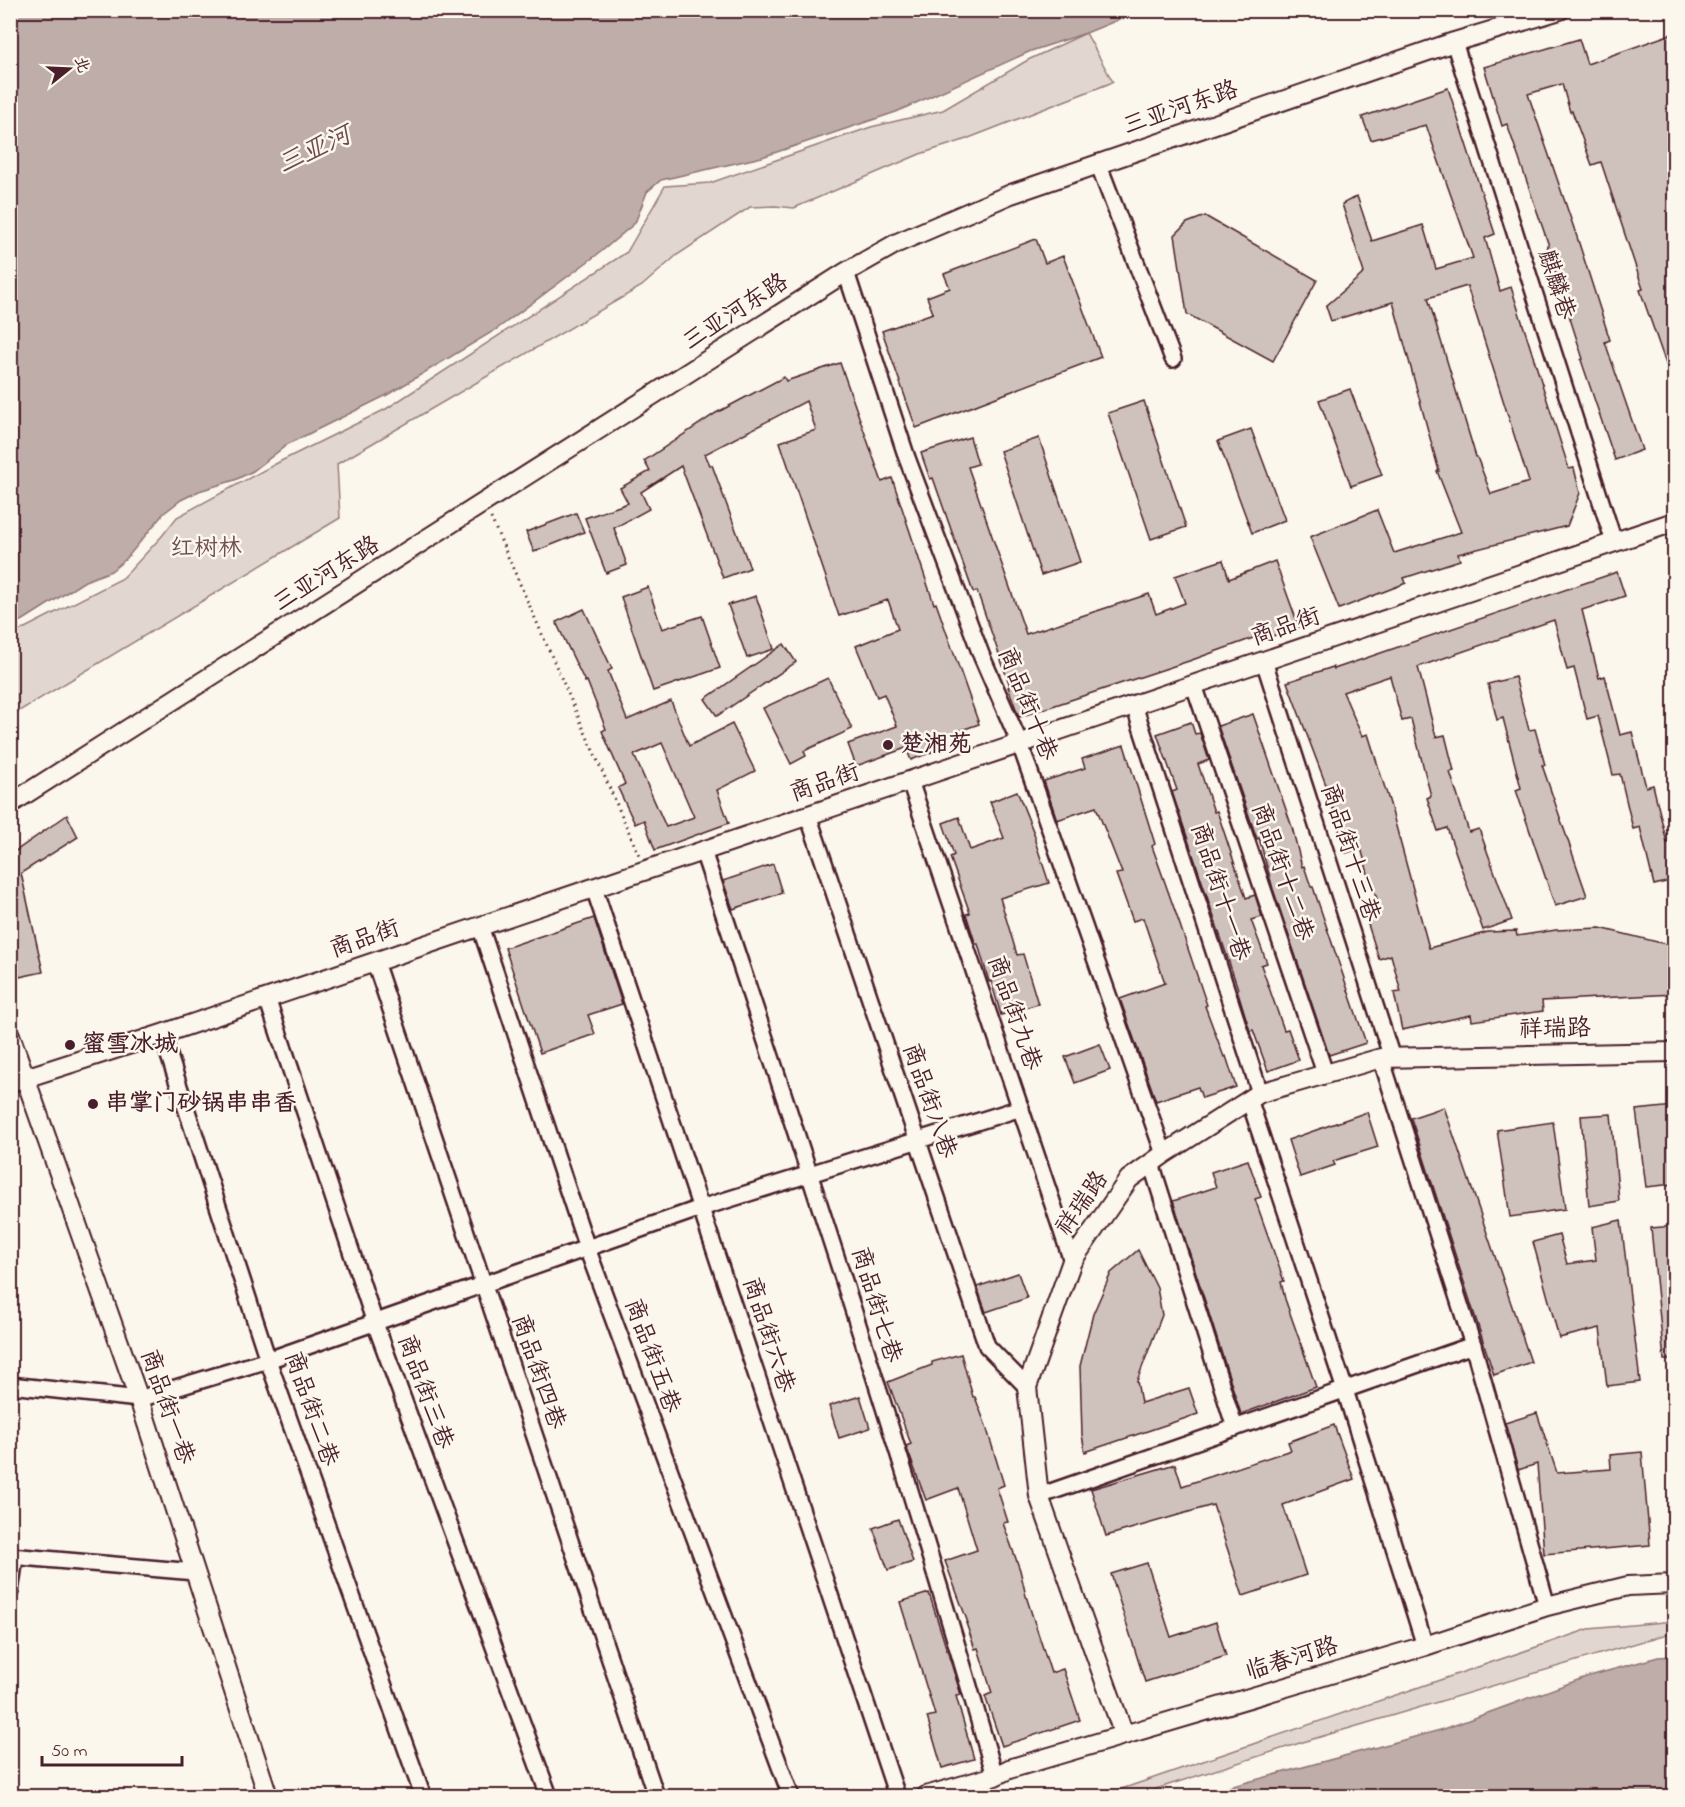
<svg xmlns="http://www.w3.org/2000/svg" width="1685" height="1807" font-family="'Indie Flower','LXGW WenKai TC',sans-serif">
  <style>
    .green { fill: #e2d7d0; stroke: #967b7e; stroke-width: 1.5 }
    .water { fill: #bfadaa; stroke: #907477; stroke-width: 1.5 }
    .building { fill: #cfc2bc; stroke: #4a1f2b; stroke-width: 1.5; fill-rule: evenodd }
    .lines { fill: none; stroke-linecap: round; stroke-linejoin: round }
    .minor-casing { stroke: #4a1f2b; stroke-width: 20 }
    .tertiary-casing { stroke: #4a1f2b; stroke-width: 22 }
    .path { stroke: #4a1f2b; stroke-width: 3; stroke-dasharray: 1.5 4.5; stroke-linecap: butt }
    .minor { stroke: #fbf7ec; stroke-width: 15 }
    .tertiary { stroke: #fbf7ec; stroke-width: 18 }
    .poi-dot { fill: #4a1f2b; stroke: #fbf7ec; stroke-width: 2 }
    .labels { text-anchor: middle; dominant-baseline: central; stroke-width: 5; stroke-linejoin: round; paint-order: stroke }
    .street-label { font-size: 24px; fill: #4a1f2b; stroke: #fbf7ec }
    .park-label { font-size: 24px; fill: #704d54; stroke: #fbf7ec }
    .poi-label { font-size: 24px; font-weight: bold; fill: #4a1f2b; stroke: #fbf7ec; text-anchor: start }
    .water-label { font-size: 26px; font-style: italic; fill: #6d4a51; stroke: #fbf7ec }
  </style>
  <rect width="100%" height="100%" fill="#fbf7ec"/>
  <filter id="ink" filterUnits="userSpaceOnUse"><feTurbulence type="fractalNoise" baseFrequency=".0167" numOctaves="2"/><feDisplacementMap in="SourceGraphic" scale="12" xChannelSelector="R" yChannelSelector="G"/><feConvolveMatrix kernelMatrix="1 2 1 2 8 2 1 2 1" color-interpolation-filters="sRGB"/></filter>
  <g filter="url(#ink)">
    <g class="green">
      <path d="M1086,33l27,49 -152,59 -41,13 -126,54 -19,-2 -25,1 -73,48 -35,31 -305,178 3,54 -329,198v-81l112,-57 39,-42 15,-19 104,-56 105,-52 241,-157 38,-66 45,-3 161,-56 72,-17 85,-50z"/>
      <path d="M1674,1621v11l-371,110 -169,54h-33l488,-167z"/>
    </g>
    <g class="water">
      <path d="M11,10h1129v1l-54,22 -55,18 -135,61 -134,45 -101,23 -14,12 -12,31 -33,28 -105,78 -110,66 -99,49 -35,27 -18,9 -36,11 -18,9 -17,13 -38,46 -15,12 -26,10 -60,38 -14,6z"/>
      <path d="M1674,1656v140h-478l248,-67 142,-52 72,-20z"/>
    </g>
    <g class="building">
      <path d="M1674,33v86l-5,2 5,15v245h-2l-32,-91 3,-1 -42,-127 -9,3 -20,-54 -2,1 -8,-28 -34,10 49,143 33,103 -5,2 37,108 -27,10 -34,-100 2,-1 -36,-113h2l-42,-122 -5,2 -18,-59 95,-28 8,25z"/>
      <path d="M1448,88l47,146 -10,4 15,53 11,-4 58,182 5,-1 6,25 -13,33 -109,28 2,6 -56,18 2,5 -67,26 -29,-72 67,-27 17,43 67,-21 -24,-61h2l-46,-169 -62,19 -5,-15 38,-33 -22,-69 15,-8 15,45 51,-16 13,44 37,-11 -47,-133 -55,15 -9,-23zM1467,286l62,196 -38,12 -14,-37h-1l-48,-159z"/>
      <path d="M1205,216l112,64 -44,81 -86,-47 -12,-79 12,-12z"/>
      <path d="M1036,239l9,24 18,-7 38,101 -185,71 -34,-97 51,-18 -6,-16 23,-9 -6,-14z"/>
      <path d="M840,363l42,119 10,-4 42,126 2,-1 43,121 -46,16 4,10 -26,10 -5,-12 -50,18 -8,-22 49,-18 -13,-32 -7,3 -21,-51 42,-17 -10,-29 -49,16 -59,-174 36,-12 -10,-29 -101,53 5,11h2l38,103 -27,10 -42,-112 -40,26 8,17 -35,19 13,37 -21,8 -21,-55 43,-15 -8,-15 30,-17 -6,-10 72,-48 68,-36 2,4z"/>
      <path d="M1350,389l32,86 -31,11 -32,-86z"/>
      <path d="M1144,401l42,126 -35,12 -43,-126z"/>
      <path d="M1251,429l34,91 -33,13 -34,-92z"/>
      <path d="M970,437l8,27 -10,3 58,167 123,-40 7,20 29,-11 -10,-27 48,-16 6,19 46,-18 24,66 -41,14 -2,-4 -64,23 -173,57 -11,-30 2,-1 -33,-95 -4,1 -40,-114 -3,1 -9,-26z"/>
      <path d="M1039,438l41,124 -39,13 -41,-124z"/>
      <path d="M576,513l8,19 -50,20 -8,-20z"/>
      <path d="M1617,572l8,24 -43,14 17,68 6,-2 15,59 12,-3 14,55 7,-2 14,58 7,-1v38l-20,5 -14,-58 -7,2 -13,-55 -7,1 -15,-59 -11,3 -13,-51 -7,2 -13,-50 -136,47 18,70 9,-2 9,36 -4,1 19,60 10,-3 33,91 -29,10 -36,-102 -9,3 -11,-33 4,-2 -20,-77 -9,2 -12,-45 -47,16 19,44 6,-2 22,70 39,144 59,-16 28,-1 1,5 39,-6 44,-2 74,18v48l-132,7 1,10 -71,10 -1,-6 -69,15 -8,-37 7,-1 -10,-37 -12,4 -14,-44 16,-5 -12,-33 -8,-29 -15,5 -20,-68 -39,-103 46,-15 1,2z"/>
      <path d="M648,587l14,42 40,-13 18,52 -67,23 -32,-94z"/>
      <path d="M756,596l18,53 -27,9 -19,-53z"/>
      <path d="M584,609l28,60 -4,2 19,49 44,-19 18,45 43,-22 23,47 -38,19 12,33 -74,27 -11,-30 -9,4 -17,-36 7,-4 -23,-53 4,-2 -19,-48 -2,1 -29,-60zM662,743l32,74 -28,10 -32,-72z"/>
      <path d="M784,644l12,18 -79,54 -12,-17z"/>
      <path d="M1515,677l14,53 6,-1 10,36h-3l45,131 -32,10 -39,-116 5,-2 -18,-70 -6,2 -9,-36z"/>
      <path d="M828,678l24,51 -48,22 2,5 -15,8 -28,-56z"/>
      <path d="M1253,714l39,113 10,40 2,-1 7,21h2l53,156 -37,12 -56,-166 -14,-51 -2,1 -39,-113z"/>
      <path d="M1191,722l4,12 5,-1 9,27 -11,4 16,48 3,-1 29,87 9,-3 7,22 -11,3 16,43 -6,2 23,65 4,-1 11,31 -31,11 -15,-41 -3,1 -13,-42h1l-66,-197 5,-2 -20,-56z"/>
      <path d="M1124,745l31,99 -3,2 28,79 27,80 -2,1 19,51 2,-1 10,31 -34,11 -4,-11 -42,14 -36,-102 45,-16 -22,-65 -10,3 -17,-47 6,-1 -26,-66 -39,13 -13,-39 41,-13 -3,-9z"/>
      <path d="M1017,791l18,45v5l14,42 -49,15 17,57 6,-1 15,50 -37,11 -10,-34 -2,1 -11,-38h-3v-2l-9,-28 4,-1 -20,-56 4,-2 -11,-32 16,-6 11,33 34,-12 -14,-36z"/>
      <path d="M67,815l11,22 -57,36 22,99 -24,5 -9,-45v-77z"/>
      <path d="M773,864l9,29 -49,16 -10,-28z"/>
      <path d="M594,918l28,86 -34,11 7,19 -55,19 -35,-105z"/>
      <path d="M1100,1044l10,26 -35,13 -10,-26z"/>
      <path d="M1674,1106v78l-28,3 -10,-77z"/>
      <path d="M1444,1107l87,255 -37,13 -83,-257z"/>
      <path d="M1367,1112l11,35 -45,14 2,4 -35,12 -12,-37z"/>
      <path d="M1611,1114l8,87 -30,5 -8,-90z"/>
      <path d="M1553,1122l12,87 -55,8 -13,-87z"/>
      <path d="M1248,1160l13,37 -6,2 29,82 -3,1 4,17 31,88 -75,27 -68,-213 43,-14 -5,-15z"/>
      <path d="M1621,1220l19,162 -33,4 -7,-58 -41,10 -26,-96 26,-7 8,29 29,-4 -4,-33z"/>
      <path d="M1674,1226v134h-10l-13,-132z"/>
      <path d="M1138,1250l19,38 5,27 -25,66 4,22 48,-15 9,26 -113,38 -3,-17 -2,-69 13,-52 18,-41z"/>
      <path d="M1018,1273l9,25 -41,14 -9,-25z"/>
      <path d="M961,1354l12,43h2l11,29 18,59 -7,3 11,34 -5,1 17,47 6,26 25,77 12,-4 17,51 -78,26 -17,-50 7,-3 -14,-45 -3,1 -9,-26h2l-23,-62 32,-11 -19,-62 -32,12 -20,-54 5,-2 -23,-62 44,-17v-3z"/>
      <path d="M860,1396l10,32 -31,10 -10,-32z"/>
      <path d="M1537,1413l20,60 54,-4 -1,-14 32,-3 8,93 -106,9 -7,-90 -19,6 -13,-47z"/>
      <path d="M1334,1425l20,54 -71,26 23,70 -63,21 -30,-91 -107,31 -15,-47 84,-25 7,22 109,-36 -3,-8z"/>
      <path d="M898,1519l15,43 -25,8 -15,-42z"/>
      <path d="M1147,1563l24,74 45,-15 10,34 -81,26 -34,-108z"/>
      <path d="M929,1593l32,102 -5,1 18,63 -32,9 -15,-51 8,-2 -35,-113z"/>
    </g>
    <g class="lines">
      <defs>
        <g id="minor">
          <path d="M1454,42l160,500"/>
          <path d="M1098,163l75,196"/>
          <path d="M846,272l61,186 75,199 38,87 144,410"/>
          <path d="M1264,661l128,397"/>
          <path d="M1194,685l131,388"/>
          <path d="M1134,705l126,388"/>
          <path d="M910,781l162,480"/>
          <path d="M808,815l179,531 40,41"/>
          <path d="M703,851c102,307 203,614 292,925"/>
          <path d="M594,888l303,908"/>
          <path d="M480,926l107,322 204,548"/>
          <path d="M375,962l281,834"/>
          <path d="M267,998l108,325 174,473"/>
          <path d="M162,1034l106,326 155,436"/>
          <path d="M1381,1058l92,287 74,261"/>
          <path d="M10,1084l15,-6"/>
          <path d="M1249,1099l96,291 80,256"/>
          <path d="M1151,1163l84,265"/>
          <path d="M10,1385l129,14 129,-39 433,-152 320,-100"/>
          <path d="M1039,1496l434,-151"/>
          <path d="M10,1556l185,16"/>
          <path d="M10,1592l5,-35"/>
        </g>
        <g id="tertiary">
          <path d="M10,804l836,-532 51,-29 114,-49 443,-152 106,-32"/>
          <path d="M10,1035l129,364 129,397"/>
          <path d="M25,1078l137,-44 1512,-512"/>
          <path d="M1124,1735l-85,-239 -12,-109 45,-126 57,-82 35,-25 96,-61 121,-35 293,-6"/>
          <path d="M926,1796l69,-20 14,-7 416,-123 122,-40 81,-20 46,-2"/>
        </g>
      </defs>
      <use href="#minor" class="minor-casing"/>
      <use href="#tertiary" class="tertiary-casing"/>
      <path class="path" d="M491,518l148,337"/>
      <use href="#minor" class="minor"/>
      <use href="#tertiary" class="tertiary"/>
    </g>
  </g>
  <g class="poi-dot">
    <circle cx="888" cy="745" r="6"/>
    <circle cx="70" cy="1045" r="6"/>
    <circle cx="93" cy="1104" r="6"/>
  </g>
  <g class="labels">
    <g class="street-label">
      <text transform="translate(1181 109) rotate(-19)">三亚河东路</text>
      <text transform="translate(1555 285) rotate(72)">麒麟巷</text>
      <text transform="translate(736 313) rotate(-33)">三亚河东路</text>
      <text transform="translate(327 575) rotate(-32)">三亚河东路</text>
      <text transform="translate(1286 628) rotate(-19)">商品街</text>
      <text transform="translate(1026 704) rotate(68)">商品街十巷</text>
      <text transform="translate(825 784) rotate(-19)">商品街</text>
      <text transform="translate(1349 853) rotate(72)">商品街十三巷</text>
      <text transform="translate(1281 872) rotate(71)">商品街十二巷</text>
      <text transform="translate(1219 892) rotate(72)">商品街十一巷</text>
      <text transform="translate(365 940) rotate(-19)">商品街</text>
      <text transform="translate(1013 1013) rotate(71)">商品街九巷</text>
      <text transform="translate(1555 1030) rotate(-1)">祥瑞路</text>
      <text transform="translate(928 1101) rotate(71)">商品街八巷</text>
      <text transform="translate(1083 1204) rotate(-55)">祥瑞路</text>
      <text transform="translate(875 1305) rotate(73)">商品街七巷</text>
      <text transform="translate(767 1335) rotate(72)">商品街六巷</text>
      <text transform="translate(651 1356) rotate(70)">商品街五巷</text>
      <text transform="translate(537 1372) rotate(71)">商品街四巷</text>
      <text transform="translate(424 1392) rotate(70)">商品街三巷</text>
      <text transform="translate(166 1407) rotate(71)">商品街一巷</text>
      <text transform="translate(310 1409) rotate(71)">商品街二巷</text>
      <text transform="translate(1292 1660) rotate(-17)">临春河路</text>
    </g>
    <g class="park-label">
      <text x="206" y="549">红树林</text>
    </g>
    <g class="poi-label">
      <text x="900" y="745">楚湘苑</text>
      <text x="82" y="1045">蜜雪冰城</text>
      <text x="105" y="1104">串掌门砂锅串串香</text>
    </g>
    <g class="water-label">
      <text transform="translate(315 151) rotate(-25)">三亚河</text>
    </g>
  </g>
  <rect width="1685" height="1807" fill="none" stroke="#fbf7ec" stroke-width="36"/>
  <rect x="18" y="18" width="1649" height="1771" fill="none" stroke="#4a1f2b" stroke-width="2" filter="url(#ink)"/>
  <g transform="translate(69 69) rotate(72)" stroke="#fbf7ec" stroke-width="4.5" paint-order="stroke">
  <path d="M0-4.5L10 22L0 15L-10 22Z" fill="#4a1f2b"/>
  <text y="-9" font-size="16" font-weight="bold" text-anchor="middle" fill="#4a1f2b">北</text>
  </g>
  <path d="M42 1756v9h140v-9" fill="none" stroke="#4a1f2b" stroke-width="3"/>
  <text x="51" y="1756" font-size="18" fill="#4a1f2b" stroke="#fbf7ec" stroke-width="4.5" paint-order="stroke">50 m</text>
</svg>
